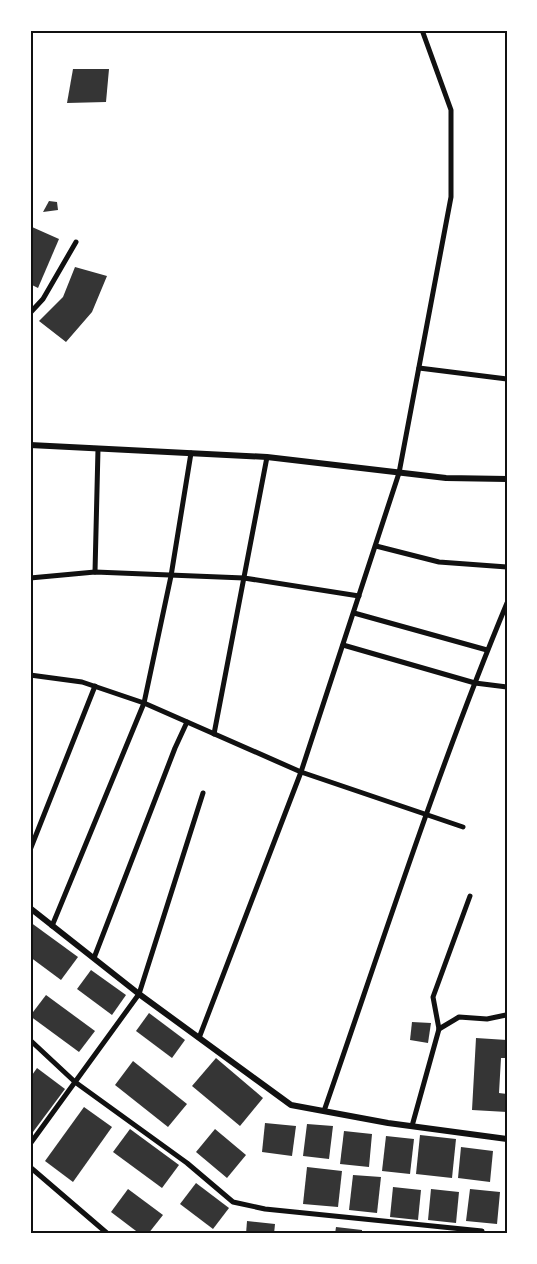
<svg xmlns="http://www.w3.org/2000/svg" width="537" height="1264" font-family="Helvetica,sans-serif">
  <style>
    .building { fill: #353535 }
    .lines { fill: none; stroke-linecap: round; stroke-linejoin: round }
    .minor { stroke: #111; stroke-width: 5 }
    .tertiary { stroke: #111; stroke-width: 6 }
    .neatline { fill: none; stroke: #111; stroke-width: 2 }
  </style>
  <rect width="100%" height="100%" fill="#fff"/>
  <g class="building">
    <path d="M73,69h36l-3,33 -39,1z"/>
    <path d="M49,201l8,1 1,8 -15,2z"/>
    <path d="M32,227l27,12 -21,49 -8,-4v-52z"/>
    <path d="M75,267l32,9 -15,36 -26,30 -27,-21 24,-24z"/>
    <path d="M30,922l48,35 -17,23 -31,-23z"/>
    <path d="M91,970l35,25 -14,20 -35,-26z"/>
    <path d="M46,995l49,36 -16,21 -49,-36z"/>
    <path d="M149,1013l36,27 -13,18 -36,-27z"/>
    <path d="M412,1022l19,1 -3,20 -18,-3z"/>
    <path d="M476,1038l31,2v18h-6l-2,35 8,1v18l-35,-2z"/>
    <path d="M216,1058l47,40 -23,28 -48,-40z"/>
    <path d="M133,1061l54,43 -19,23 -53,-42z"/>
    <path d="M37,1068l28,21 -35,47v-58z"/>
    <path d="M84,1107l28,20 -39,55 -28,-21z"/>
    <path d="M265,1123l31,3 -4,30 -30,-4z"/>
    <path d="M307,1124l26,2 -4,33 -26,-3z"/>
    <path d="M130,1129l49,36 -17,23 -49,-36z"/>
    <path d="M215,1129l31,26 -19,23 -31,-26z"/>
    <path d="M344,1131l28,3 -3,33 -29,-3z"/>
    <path d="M420,1135l36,4 -4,39 -36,-4z"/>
    <path d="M386,1136l28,3 -4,35 -28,-3z"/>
    <path d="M461,1147l32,4 -3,31 -32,-4z"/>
    <path d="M307,1167l35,4 -4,36 -35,-3z"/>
    <path d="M353,1175l28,2 -4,36 -28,-3z"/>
    <path d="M196,1183l33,25 -16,21 -33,-25z"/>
    <path d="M393,1187l28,3 -3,30 -28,-3z"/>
    <path d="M128,1189l35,26 -15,19h-8l-29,-22z"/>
    <path d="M431,1189l28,3 -3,31 -28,-3z"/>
    <path d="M470,1189l30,3 -3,32 -31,-3z"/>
    <path d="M247,1221l28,3 -1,10h-28z"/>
    <path d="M336,1227l26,3v4h-27z"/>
  </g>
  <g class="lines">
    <g class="minor">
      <path d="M30,313l13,-14 33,-57"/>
      <path d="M419,368l88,11"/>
      <path d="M376,546l63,16 68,5"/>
      <path d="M95,572l3,-123"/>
      <path d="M30,578l65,-6 149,6 115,18"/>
      <path d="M354,613l133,37"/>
      <path d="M343,645l132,38 32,4"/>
      <path d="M30,675l52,7 62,21 157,69 162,55"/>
      <path d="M214,734l53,-277"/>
      <path d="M30,850l65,-164"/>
      <path d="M52,926l92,-223 27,-127 20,-123"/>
      <path d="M94,958l81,-210 12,-26"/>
      <path d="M439,1029l20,-12 28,2 19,-4 1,-1"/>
      <path d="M199,1038l102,-266 98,-299 52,-276v-87l-29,-80"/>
      <path d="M30,1040l45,42 112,81 46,39 32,7 217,22"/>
      <path d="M324,1111c59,-170 114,-342 183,-508"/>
      <path d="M412,1126l27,-97 -6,-32 37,-101"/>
      <path d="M30,1144l109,-150 64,-201"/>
      <path d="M30,1167l78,67"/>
    </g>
    <g class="tertiary">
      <path d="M30,445l237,12 179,21 61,1"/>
      <path d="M30,908l109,86 152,111 97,18 119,16"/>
    </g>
  </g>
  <rect width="537" height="1264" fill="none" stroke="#ffffff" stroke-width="63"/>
  <rect x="32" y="32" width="474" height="1200" class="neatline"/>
</svg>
